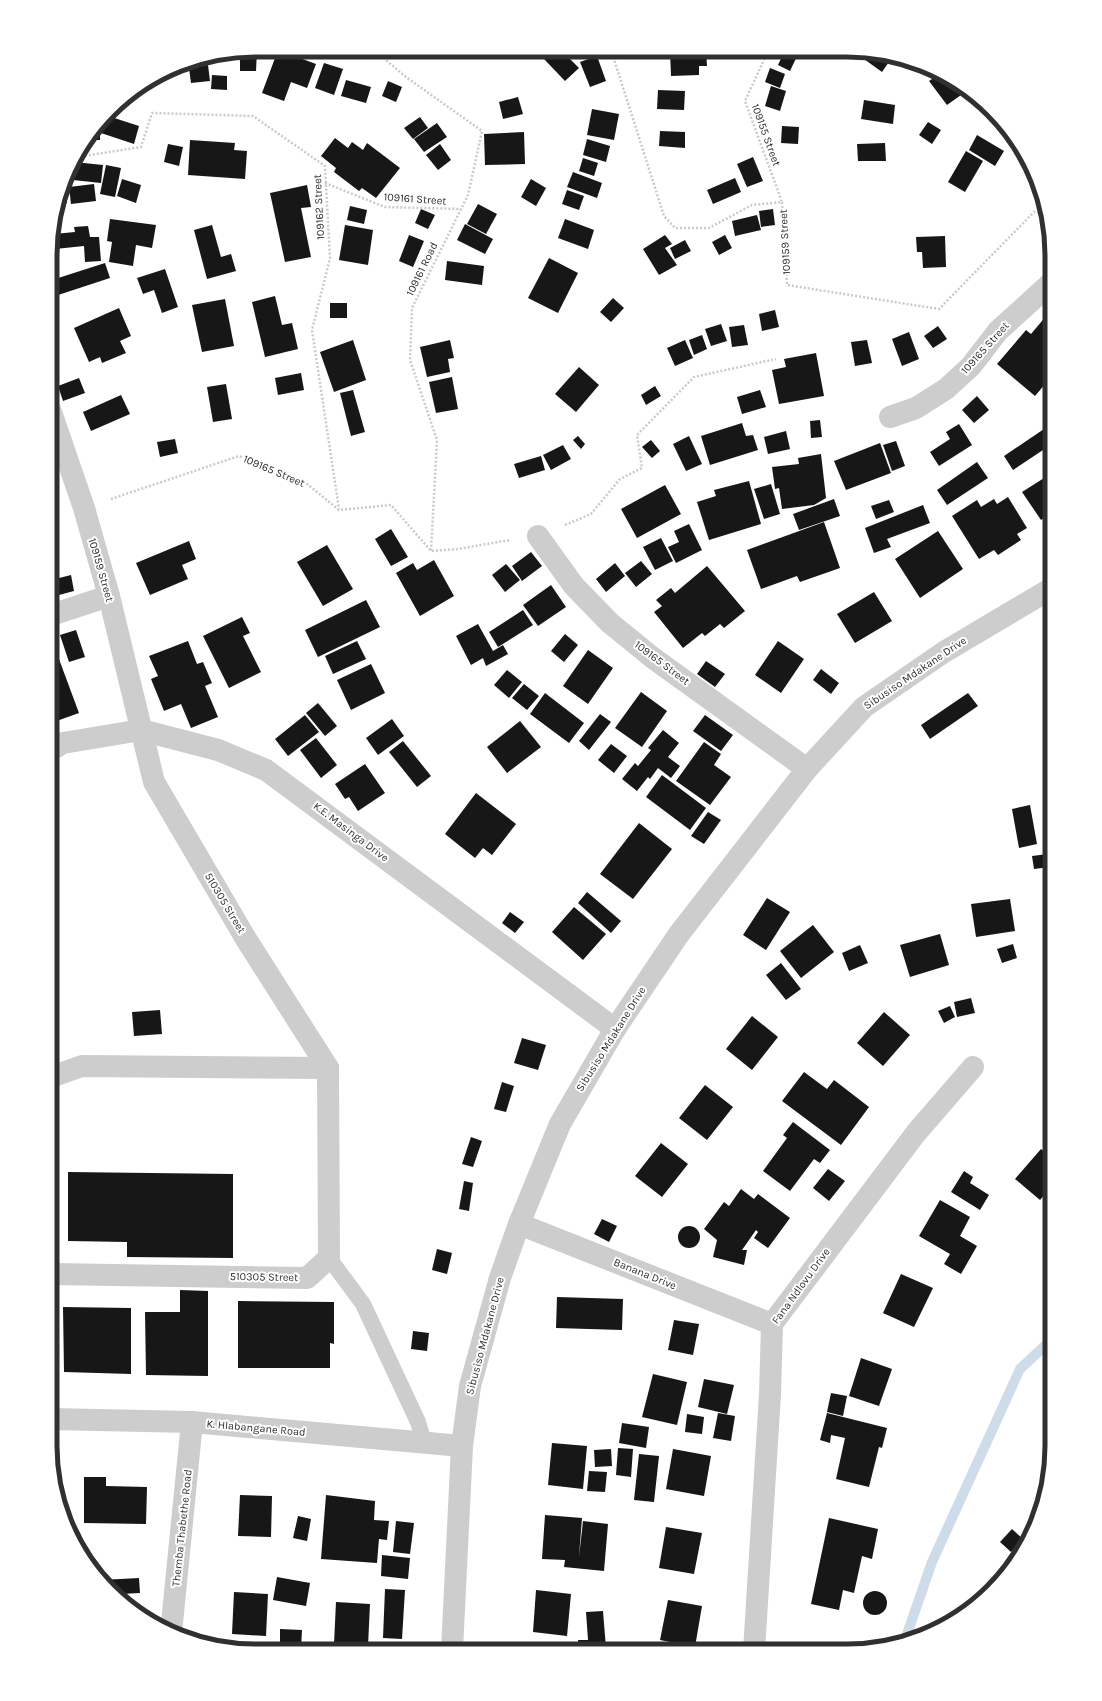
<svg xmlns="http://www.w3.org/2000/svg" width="1102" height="1701" font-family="Karla,sans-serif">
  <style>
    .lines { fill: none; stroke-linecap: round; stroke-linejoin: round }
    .stream { stroke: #cedbe9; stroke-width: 10 }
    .building { fill: #171717 }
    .path { stroke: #cacaca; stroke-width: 2.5; stroke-dasharray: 2 2; stroke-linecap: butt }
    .service { stroke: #cdcdcd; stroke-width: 16 }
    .minor { stroke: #cdcdcd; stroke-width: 22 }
    .tertiary { stroke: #cdcdcd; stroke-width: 22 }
    .labels { text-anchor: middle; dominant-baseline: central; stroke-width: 4; stroke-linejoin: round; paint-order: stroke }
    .street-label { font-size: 11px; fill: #303030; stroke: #fff }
    .rim { fill: none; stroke: #303030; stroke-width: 5 }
  </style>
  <rect width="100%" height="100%" fill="#fff"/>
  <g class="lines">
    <path class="stream" d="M905,1640l27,-78 88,-193 32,-30"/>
  </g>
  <g class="building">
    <path d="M257,50l-1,21h-16v-18z"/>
    <path d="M278,50l38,14 -9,24 -16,-6 -7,19 -22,-8z"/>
    <path d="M553,51h9l17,17 -14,13 -21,-22z"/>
    <path d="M670,51h36l1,15h-8v9l-28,1z"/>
    <path d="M784,52h15l-9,19 -12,-6z"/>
    <path d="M858,52h16l12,3 5,4 -9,13 -25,-18z"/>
    <path d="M597,56l9,25 -16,6 -10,-25z"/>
    <path d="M324,63l19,6 -9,26 -19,-7z"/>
    <path d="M208,65l2,16 -19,2 -2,-15z"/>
    <path d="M770,68l15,6 -5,14 -15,-6z"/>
    <path d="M940,74l24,14 -5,4 2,3 -14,10 -18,-24z"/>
    <path d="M212,75l15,1v14l-16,-1z"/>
    <path d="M346,80l25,7 -5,16 -25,-7z"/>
    <path d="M388,81l14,6 -6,15 -14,-6z"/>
    <path d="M771,86l15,5 -6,20 -15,-5z"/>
    <path d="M658,90l27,1 -1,19 -27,-1z"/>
    <path d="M518,97l5,17 -20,5 -4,-17z"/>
    <path d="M864,100l31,5 -2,19 -32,-5z"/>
    <path d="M592,109l27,5 -5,26 -27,-5z"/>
    <path d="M108,116l31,10 -5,18 -33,-11z"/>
    <path d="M420,117l8,11 -15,11 -9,-11z"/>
    <path d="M928,122l13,8 -9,14 -13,-9z"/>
    <path d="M437,123l10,14 -23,15 -10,-13z"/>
    <path d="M782,126l17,1 -1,17 -17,-1z"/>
    <path d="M100,127v13h-10z"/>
    <path d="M660,131l25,1v16l-26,-2z"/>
    <path d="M524,132l1,32 -40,1 -1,-31z"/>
    <path d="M977,135l27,16 -9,15 -26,-16z"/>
    <path d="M335,138l13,10 4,-6 11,8 4,-7 33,25 -24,30 -14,-10 -3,3 -25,-19 2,-4 -15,-12z"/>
    <path d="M587,139l23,7 -4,16 -23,-7z"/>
    <path d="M190,140l45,3 -1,7 13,1 -2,28 -57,-4z"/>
    <path d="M885,143l1,18h-28l-1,-17z"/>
    <path d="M168,144l15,3 -4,19 -15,-4z"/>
    <path d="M440,144l11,16 -13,10 -12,-15z"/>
    <path d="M966,151l17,10 -18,31 -17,-10z"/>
    <path d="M753,157l10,24 -16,6 -10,-23z"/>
    <path d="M583,158l15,5 -4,13 -15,-5z"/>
    <path d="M74,162l29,3 -2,18 -28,-3z"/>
    <path d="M106,165l15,3 -6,29 -15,-3z"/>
    <path d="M573,172l29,11 -5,15 -30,-11z"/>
    <path d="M735,178l6,14 -28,12 -6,-14z"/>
    <path d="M122,179l19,6 -5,18 -19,-7z"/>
    <path d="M531,179l15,9 -10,18 -15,-9z"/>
    <path d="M94,184l2,17 -25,3 -2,-17z"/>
    <path d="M307,185l4,22 -10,1 10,49 -26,5 -15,-69z"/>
    <path d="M64,186h3v17l-8,1z"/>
    <path d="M567,190l17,6 -5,14 -17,-6z"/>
    <path d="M478,204l19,10 -11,20 -19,-10z"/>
    <path d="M350,206l17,4 -3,14 -17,-4z"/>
    <path d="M421,209l14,6 -7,14 -13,-6z"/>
    <path d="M773,209l2,16 -14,2 -2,-16z"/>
    <path d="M757,215l4,15 -26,6 -3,-15z"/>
    <path d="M110,219l46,6 -4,23 -16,-3 -3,21 -24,-4 3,-20 -5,-1z"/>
    <path d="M565,219l29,11 -6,19 -30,-11z"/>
    <path d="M465,224l28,15 -8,15 -28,-14z"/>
    <path d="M212,225l9,32 10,-3 5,17 -29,8 -13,-49z"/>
    <path d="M345,225l28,5 -5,35 -29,-5z"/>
    <path d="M88,226l2,11h9l2,24 -16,1 -1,-16 -29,3 -1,-15 21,-2 -1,-5z"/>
    <path d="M409,235l15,6 -11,26 -14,-6z"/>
    <path d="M665,235l7,9 -7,4 12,17 -18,10 -16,-26z"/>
    <path d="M725,235l7,13 -13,7 -7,-13z"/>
    <path d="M945,236l1,31 -23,1 -1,-16h-5l-1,-15z"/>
    <path d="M685,240l6,11 -16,8 -5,-11z"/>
    <path d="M549,258l29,15 -20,40 -30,-15z"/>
    <path d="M447,261l37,5 -2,19 -37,-5z"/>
    <path d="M105,263l5,15 -58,19v-17z"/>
    <path d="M165,269l13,38 -16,6 -8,-23 -11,4 -6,-16z"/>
    <path d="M275,296l7,29 10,-2 6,26 -33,8 -13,-55z"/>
    <path d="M613,298l11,10 -13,14 -11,-10z"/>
    <path d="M225,299l9,47 -32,6 -10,-47z"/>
    <rect x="330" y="303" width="17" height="15"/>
    <path d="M119,308l12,28 -11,5 6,12 -24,10 -2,-6 -11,5 -15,-34z"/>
    <path d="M775,310l4,17 -17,4 -3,-17z"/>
    <path d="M1047,315l5,4v57l-17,20 -38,-32 29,-34 5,4z"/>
    <path d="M721,324l6,17 -16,5 -6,-17z"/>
    <path d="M744,325l4,20 -16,2 -3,-20z"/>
    <path d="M938,326l9,13 -14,9 -9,-12z"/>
    <path d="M909,332l10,27 -17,7 -10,-27z"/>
    <path d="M702,335l5,14 -13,6 -5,-15z"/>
    <path d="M353,340l13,40 -32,12 -14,-40z"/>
    <path d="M450,340l4,18 -6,1 2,13 -23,5 -7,-30z"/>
    <path d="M685,340l8,18 -18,8 -8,-18z"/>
    <path d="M867,340l5,23 -17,3 -4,-24z"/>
    <path d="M816,353l8,43 -45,8 -7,-34 14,-3 -2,-8z"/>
    <path d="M579,367l20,18 -23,27 -21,-18z"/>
    <path d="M301,373l3,17 -26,5 -3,-17z"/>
    <path d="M452,377l6,32 -22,4 -7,-31z"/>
    <path d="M79,378l6,15 -22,8 -5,-15z"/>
    <path d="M226,384l6,35 -19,3 -6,-35z"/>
    <path d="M655,386l6,10 -15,9 -5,-10z"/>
    <path d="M353,390l12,42 -14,4 -11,-43z"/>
    <path d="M760,390l6,17 -24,7 -5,-17z"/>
    <path d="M121,395l9,19 -39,17 -8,-19z"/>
    <path d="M977,396l12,14 -15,13 -12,-13z"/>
    <path d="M820,420l2,17 -11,1 -1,-17z"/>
    <path d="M742,423l4,13 7,-1 5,15 -48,15 -9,-29z"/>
    <path d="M959,424l13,21 -33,21 -9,-14 20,-13 -4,-7z"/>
    <path d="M1044,429l8,12v3l-39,26 -9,-14z"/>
    <path d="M786,431l4,18 -22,5 -4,-17z"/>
    <path d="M578,436l7,8 -4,5 -8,-9z"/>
    <path d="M689,436l13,28 -16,7 -13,-27z"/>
    <path d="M175,439l3,14 -18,4 -3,-15z"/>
    <path d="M651,440l9,11 -8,7 -10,-11z"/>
    <path d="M896,441l9,25 -13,5 -9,-26z"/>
    <path d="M880,443l11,30 -45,17 -12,-29z"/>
    <path d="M563,445l8,14 -20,11 -8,-15z"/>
    <path d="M821,454l5,44 -12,7 -32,4 -3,-21 -4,1 -3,-22 27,-3 -1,-6z"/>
    <path d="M541,456l4,14 -26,8 -5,-14z"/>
    <path d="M977,462l11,16 -41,27 -10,-15z"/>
    <path d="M1052,473v40l-11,7 -19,-28z"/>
    <path d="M749,481l12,43 -52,16 -12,-38 19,-6 -2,-6z"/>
    <path d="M771,484l9,30 -16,5 -10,-30z"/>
    <path d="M665,485l16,29 -44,24 -16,-29z"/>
    <path d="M1008,497l19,31 -10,6 4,6 -23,15 -4,-5 -15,9 -27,-43 25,-16 4,7 13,-8 3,5z"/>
    <path d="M834,499l6,17 -41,14 -6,-16z"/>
    <path d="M889,500l5,12 -18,7 -5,-13z"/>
    <path d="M923,505l7,18 -43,16 4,8 -17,6 -9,-25z"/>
    <path d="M824,522l16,46 -40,14 -3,-6 -36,13 -14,-39z"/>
    <path d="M689,524l13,26 -26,13 -8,-16 11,-5 -5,-11z"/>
    <path d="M391,529l17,28 -17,9 -16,-27z"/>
    <path d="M938,531l25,38 -43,29 -25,-39z"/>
    <path d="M661,538l12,23 -18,9 -12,-23z"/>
    <path d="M189,541l7,18 -14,6 6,14 -38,16 -14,-32z"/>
    <path d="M327,545l26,44 -30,17 -26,-44z"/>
    <path d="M531,552l11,14 -20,15 -10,-15z"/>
    <path d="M434,560l20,36 -34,20 -24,-43 17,-10 4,7z"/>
    <path d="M641,561l11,13 -16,13 -11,-14z"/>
    <path d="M615,563l10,13 -19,16 -10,-13z"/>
    <path d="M506,564l14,16 -15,12 -13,-17z"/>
    <path d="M707,566l38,45 -21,17 -4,-4 -15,12 -3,-3 -19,15 -29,-36 8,-6 -6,-6 15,-12 4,5z"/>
    <path d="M71,575l3,16 -15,4 -4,-16z"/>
    <path d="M551,585l15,22 -28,19 -15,-21z"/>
    <path d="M874,592l18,29 -37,22 -18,-29z"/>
    <path d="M366,600l14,27 -62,30 -13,-27z"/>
    <path d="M523,610l10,15 -35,22 -9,-15z"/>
    <path d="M242,617l8,16 -7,3 18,36 -32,16 -26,-52z"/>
    <path d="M478,624l15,27 10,-6 5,9 -22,12 -3,-8 -12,7 -15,-29z"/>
    <path d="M76,630l9,27 -16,5 -9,-27z"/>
    <path d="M565,634l13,11 -14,17 -13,-11z"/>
    <path d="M188,641l9,23 6,-2 9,21 -7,3 13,31 -27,11 -10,-24 -17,7 -13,-32 7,-3 -9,-20z"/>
    <path d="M357,641l9,18 -33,15 -8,-18z"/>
    <path d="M778,641l26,18 -23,34 -26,-18z"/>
    <path d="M51,643h2l26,70 -28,10z"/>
    <path d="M588,650l25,18 -25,36 -25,-18z"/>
    <path d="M706,661l19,13 -10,13 -18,-13z"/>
    <path d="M371,664l14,29 -34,17 -14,-30z"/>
    <path d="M821,669l18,14 -8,11 -18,-14z"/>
    <path d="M507,670l15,12 -13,16 -15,-13z"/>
    <path d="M524,684l15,12 -12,14 -15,-12z"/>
    <path d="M641,692l26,19 -25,36 -27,-19z"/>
    <path d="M545,693l39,30 -15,20 -39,-29z"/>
    <path d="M968,693l10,13 -48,33 -9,-14z"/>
    <path d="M318,703l19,23 -12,10 -19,-23z"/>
    <path d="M600,714l11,8 -22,28 -10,-9z"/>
    <path d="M305,715l14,17 -31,24 -13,-17z"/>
    <path d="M705,715l28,20 -12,16 -28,-20z"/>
    <path d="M392,719l12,17 -26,19 -12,-17z"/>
    <path d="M520,721l21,26 -34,26 -20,-26z"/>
    <path d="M663,730l16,13 -11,14 12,9 -9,12 -13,-10 -8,11 -2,-2 -11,14 -15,-12 13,-16 3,3 13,-16 -3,-2z"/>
    <path d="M316,738l21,27 -16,13 -21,-28z"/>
    <path d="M403,741l28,35 -14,11 -28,-35z"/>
    <path d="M704,742l17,12 -7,11 17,12 -21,28 -34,-24z"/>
    <path d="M611,744l16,12 -13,17 -16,-13z"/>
    <path d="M365,764l20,29 -27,18 -9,-14 -4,2 -10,-15z"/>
    <path d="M662,775l44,33 -16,22 -44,-33z"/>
    <path d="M476,793l40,31 -24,31 -9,-7 -8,10 -30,-24z"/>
    <path d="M1030,805l7,39 -18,4 -7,-39z"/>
    <path d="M708,812l13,8 -17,24 -13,-8z"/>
    <path d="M639,823l33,26 -39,50 -33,-25z"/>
    <path d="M1048,854l2,13 -16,2 -2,-13z"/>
    <path d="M1046,879l6,1v33l-8,-1z"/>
    <path d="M587,892l34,29 -10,12 -33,-30z"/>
    <path d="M767,898l23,14 -24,38 -23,-15z"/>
    <path d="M1010,899l5,32 -39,6 -5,-33z"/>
    <path d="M574,907l32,27 -23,26 -31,-28z"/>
    <path d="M510,912l14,10 -9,11 -13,-10z"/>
    <path d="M813,925l21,27 -33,26 -21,-27z"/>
    <path d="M940,934l9,31 -39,12 -10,-32z"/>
    <path d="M1013,944l4,14 -15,5 -5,-14z"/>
    <path d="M860,945l8,18 -19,8 -7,-18z"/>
    <path d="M781,963l20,26 -15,11 -20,-25z"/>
    <path d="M971,998l4,15 -18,4 -3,-15z"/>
    <path d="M950,1006l5,11 -11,6 -6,-12z"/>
    <path d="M160,1010l2,24 -28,2 -2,-24z"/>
    <path d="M884,1012l26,23 -27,31 -26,-23z"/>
    <path d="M752,1016l26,21 -26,33 -26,-21z"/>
    <path d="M522,1038l24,7 -8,25 -24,-7z"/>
    <path d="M804,1072l23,17 7,-9 35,27 -28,38 -59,-44z"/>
    <path d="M502,1082l12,4 -8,26 -12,-3z"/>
    <path d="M705,1085l28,22 -26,33 -28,-22z"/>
    <path d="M1051,1091h1v13l-4,-1z"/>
    <path d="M793,1122l37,28 -10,13 -6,-4 -24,32 -27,-20 24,-33 -4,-3z"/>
    <path d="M471,1137l11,4 -9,26 -11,-3z"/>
    <path d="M661,1143l27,21 -26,33 -27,-21z"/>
    <path d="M1041,1149l11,9v28l-12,14 -25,-21z"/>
    <path d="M828,1169l17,12 -16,20 -16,-13z"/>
    <path d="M964,1171l9,6 -3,6 19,12 -9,15 -29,-18z"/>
    <path d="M68,1172l165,2v84l-106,-1v-15l-59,-1z"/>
    <path d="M464,1181l9,2 -4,28 -10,-2z"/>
    <path d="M741,1189l13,10 4,-5 32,24 -22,30 -14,-10 4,-6 -2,-2 -14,20h5l-3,15 -31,-8 4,-17 -13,-11 20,-27 5,4z"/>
    <path d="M940,1200l30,17 -10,19 17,10 -16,28 -17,-10 6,-10 -31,-18z"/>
    <path d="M602,1219l15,7 -8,16 -15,-8z"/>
    <circle cx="689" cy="1237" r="11"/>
    <path d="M437,1249l15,4 -5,21 -15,-4z"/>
    <path d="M901,1274l32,14 -19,39 -31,-14z"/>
    <path d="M180,1290l28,1v85l-62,-1 -1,-63h35z"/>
    <path d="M557,1297l66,2 -1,31 -66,-2z"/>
    <path d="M238,1301l96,1v42l-4,-1v25h-92z"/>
    <path d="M63,1307l68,1v66l-67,-2z"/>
    <path d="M674,1320l25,4 -6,31 -25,-5z"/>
    <path d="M413,1331l16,2 -2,18 -16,-2z"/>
    <path d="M861,1358l31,11 -13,37 -30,-10z"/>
    <path d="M653,1374l34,8 -10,43 -35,-8z"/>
    <path d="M704,1379l30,6 -7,29 -29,-7z"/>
    <path d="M831,1393l16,3 -4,20 -16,-4z"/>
    <path d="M718,1413l17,3 -4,25 -18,-3z"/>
    <path d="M827,1413l60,15 -5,20 -3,-1 -10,40 -33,-8 9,-41 -14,-3 -1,8 -10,-3z"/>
    <path d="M687,1414l17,3 -2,17 -17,-2z"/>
    <path d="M622,1423l27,4 -3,21 -27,-5z"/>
    <path d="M552,1443l35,3 -4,43 -35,-4z"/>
    <path d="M618,1448l15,1 -2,28 -15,-2z"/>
    <path d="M611,1449l1,17 -17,1 -1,-17z"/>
    <path d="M673,1449l38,7 -7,40 -38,-7z"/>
    <path d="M639,1454l20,2 -5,46 -20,-2z"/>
    <path d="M589,1471l18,1 -2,20 -18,-1z"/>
    <path d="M84,1477h22v9l41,1 -1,37 -62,-1z"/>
    <path d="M240,1495l32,1 -1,41 -33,-1z"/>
    <path d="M326,1495l49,6 -1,19 15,1 -2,19 -8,-1 -2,24 -56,-4z"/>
    <path d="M545,1515l37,3 -3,39 4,-36 25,3 -4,47 -40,-4 1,-7 -23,-1z"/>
    <path d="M298,1516l13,3 -4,22 -14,-3z"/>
    <path d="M829,1518l49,11 -6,30 -10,-3 -8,37 -11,-3 -4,20 -28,-6z"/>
    <path d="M396,1521l18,2 -4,31 -17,-2z"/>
    <path d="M666,1527l36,6 -8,41 -35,-6z"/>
    <path d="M1012,1529l11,10 -12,13 -11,-10z"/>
    <path d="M382,1555l28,3 -2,21 -27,-3z"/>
    <path d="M277,1577l33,6 -4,23 -33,-6z"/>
    <path d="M139,1578l1,15 -19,1v6l-20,-20z"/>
    <path d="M385,1589l20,1 -3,49 -19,-1z"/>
    <path d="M536,1590l35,4 -4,42 -34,-4z"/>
    <circle cx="875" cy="1603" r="12"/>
    <path d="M234,1592l34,2 -2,42 -34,-2z"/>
    <path d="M971,1598l7,5 -16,11 -3,-2z"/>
    <path d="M668,1600l34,6 -7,41 -35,-7z"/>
    <path d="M336,1602l34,2 -2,42 -34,-2z"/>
    <path d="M603,1611l3,37 -27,2 -1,-10h10l-2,-28z"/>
    <path d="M280,1629l22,1 -1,19h-21z"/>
  </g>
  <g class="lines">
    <g class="path">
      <path d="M374,50l32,27 76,54 -14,64 -56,113 -2,52 27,80 -6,111"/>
      <path d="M609,51l3,2 52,163 11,12h34l43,-23 30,-3 5,83 152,24 95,-97 10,2"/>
      <path d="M768,51l-23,50 37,101"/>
      <path d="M825,52l5,4 7,-4"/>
      <path d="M77,157l64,-10 11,-34 101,3 72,50 5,92 -18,72 27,179"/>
      <path d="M325,183l60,24 76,2"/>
      <path d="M111,499l128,-43 67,27 33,27 52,-5 40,46 27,-2 52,-9"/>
      <path d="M565,525l26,-11 29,-35 22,-11 -5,-33 57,-58 82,-18"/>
    </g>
    <path class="service" d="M329,1258l34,46 55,118 6,20"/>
    <g class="minor">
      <path d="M890,417l26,-9 30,-19 25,-23 27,-35 54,-49"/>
      <path d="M538,536l36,50 36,37 43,35 154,111"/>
      <path d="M51,615l58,-19"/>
      <path d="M51,750l12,-7 78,-13 77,20 48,20 349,259"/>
      <path d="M51,1077l31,-11 246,2"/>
      <path d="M519,1224l253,100"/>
      <path d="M50,1274l257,4 22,-20 -1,-190 -82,-129 -92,-157 -45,-186 -25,-88 -33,-96"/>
      <path d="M50,1419l142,3 270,24"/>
      <path d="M171,1633l21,-211"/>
      <path d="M754,1651l16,-257 2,-70 144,-191 57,-66"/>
    </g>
    <path class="tertiary" d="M452,1650l10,-204 8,-60 30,-108 19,-54 41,-100 55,-95 64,-95 128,-165 57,-62 80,-55 108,-64"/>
  </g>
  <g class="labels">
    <g class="street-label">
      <text transform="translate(766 135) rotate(70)">109155 Street</text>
      <text transform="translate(415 199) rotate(4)">109161 Street</text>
      <text transform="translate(319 207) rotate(-93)">109162 Street</text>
      <text transform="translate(785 242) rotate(-93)">109159 Street</text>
      <text transform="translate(422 269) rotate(-64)">109161 Road</text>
      <text transform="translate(985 348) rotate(-48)">109165 Street</text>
      <text transform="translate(274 471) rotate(23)">109165 Street</text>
      <text transform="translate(101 570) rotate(74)">109159 Street</text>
      <text transform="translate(662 663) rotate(37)">109165 Street</text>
      <text transform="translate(915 673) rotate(-34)">Sibusiso Mdakane Drive</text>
      <text transform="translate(351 832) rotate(37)">K.E. Masinga Drive</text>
      <text transform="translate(225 903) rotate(59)">510305 Street</text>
      <text transform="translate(611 1039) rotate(-58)">Sibusiso Mdakane Drive</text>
      <text transform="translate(645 1274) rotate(22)">Banana Drive</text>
      <text transform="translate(264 1277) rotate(1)">510305 Street</text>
      <text transform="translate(801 1286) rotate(-54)">Fana Ndlovu Drive</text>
      <text transform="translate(485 1336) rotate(-75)">Sibusiso Mdakane Drive</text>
      <text transform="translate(256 1428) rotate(5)">K. Hlabangane Road</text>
      <text transform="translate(182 1528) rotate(-84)">Themba Thabethe Road</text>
    </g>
  </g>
  <path d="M0 0H1102V1701H0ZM255 57H847A198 198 0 0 1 1045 255V1446A198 198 0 0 1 847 1644H255A198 198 0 0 1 57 1446V255A198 198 0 0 1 255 57Z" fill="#fff" fill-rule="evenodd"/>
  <path class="rim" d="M255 57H847A198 198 0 0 1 1045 255V1446A198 198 0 0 1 847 1644H255A198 198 0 0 1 57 1446V255A198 198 0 0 1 255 57Z"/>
</svg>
